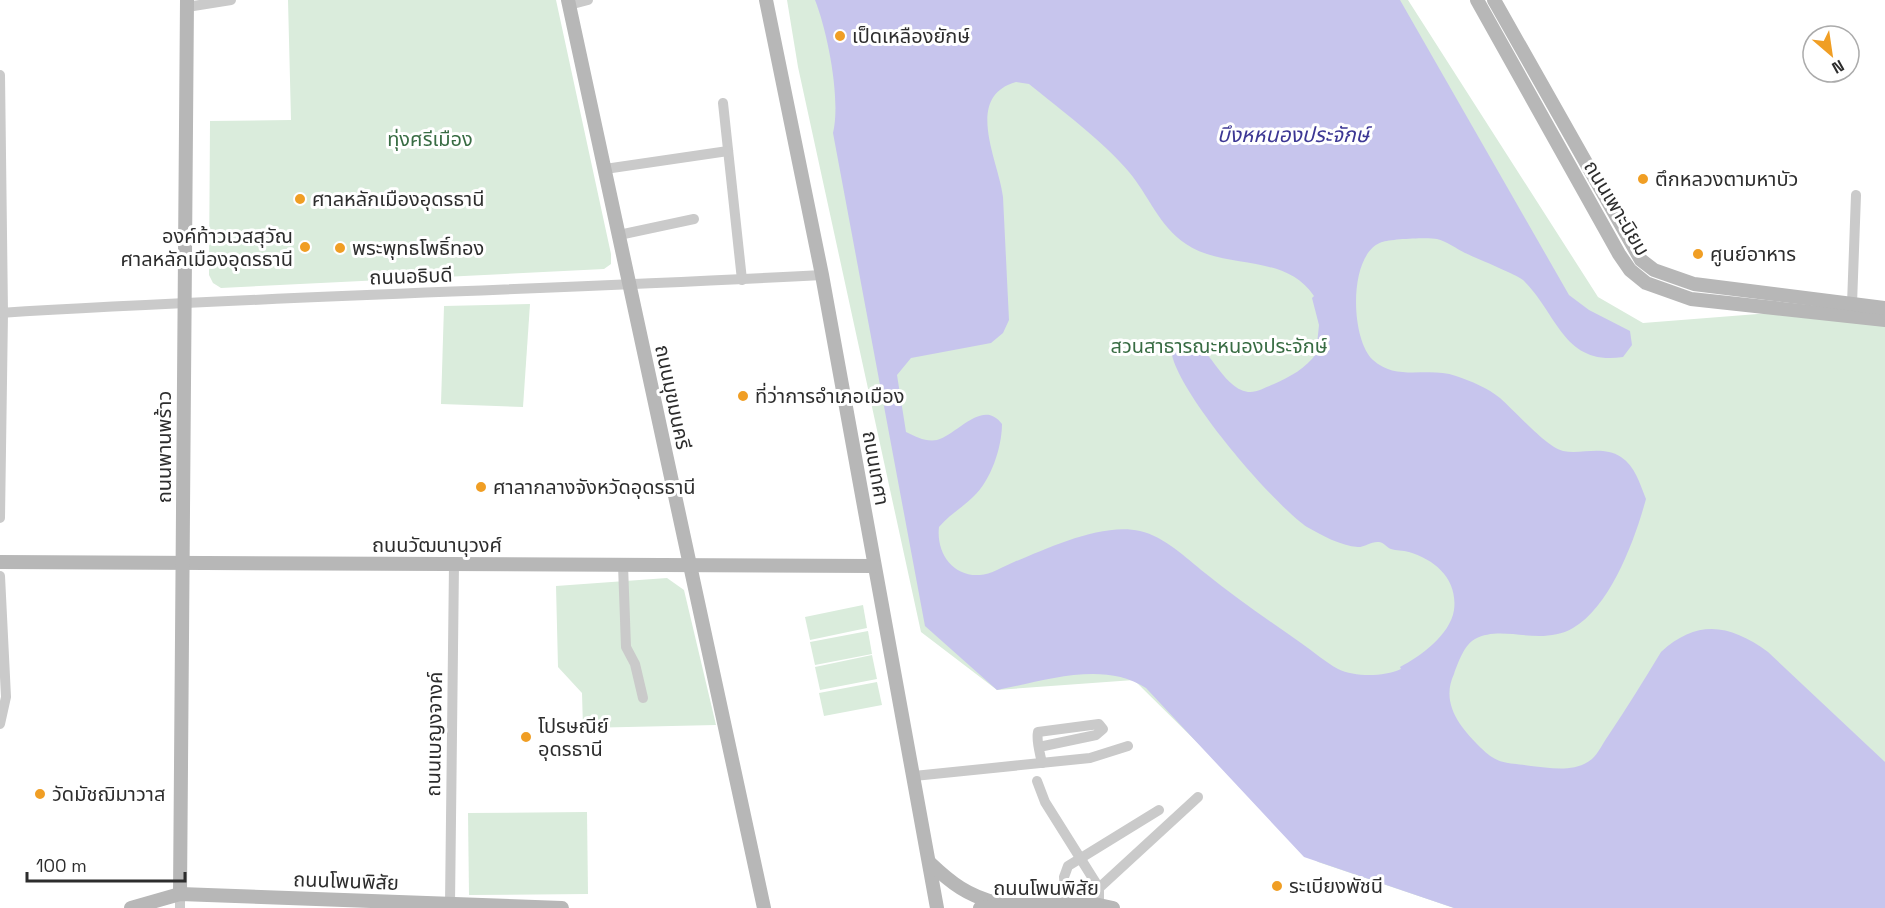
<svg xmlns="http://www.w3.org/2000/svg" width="1885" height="908" font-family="'Space Grotesk','Noto Sans Thai',sans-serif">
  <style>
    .green { fill: #daecdc }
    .water { fill: #c7c5ed; fill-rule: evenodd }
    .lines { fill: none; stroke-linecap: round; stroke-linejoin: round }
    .street { stroke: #cacaca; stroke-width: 10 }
    .secondary { stroke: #b7b7b7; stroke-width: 14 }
    .poi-dot { fill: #f09e24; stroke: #fff; stroke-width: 2 }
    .labels { text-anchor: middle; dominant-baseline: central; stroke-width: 6; stroke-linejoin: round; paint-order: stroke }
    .poi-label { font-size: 20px; fill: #2d2d2d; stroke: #fff; text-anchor: start }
    .park-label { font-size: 20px; fill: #386c43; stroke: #fff }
    .street-label { font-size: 20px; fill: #2d2d2d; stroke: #fff }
    .water-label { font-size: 21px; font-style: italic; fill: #3c3794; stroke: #fff }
  </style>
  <rect width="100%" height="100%" fill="#fff"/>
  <g class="green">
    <path d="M288,0h268l55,254v10l-7,5 -383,19 -8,-5 -4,-8 1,-154 81,-1z"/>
    <path d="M787,0h621l190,297 45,26 242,-19v604h-431l-136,-46 -184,-182 -137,10 -76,-58 -123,-565z"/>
    <path d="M530,304l-7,103 -82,-3 3,-98z"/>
    <path d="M667,578l17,12 32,135 -133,3 -1,-35 -24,-26 -2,-81z"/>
    <path d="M863,605l4,23 -57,12 -5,-23z"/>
    <path d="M868,631l4,23 -57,11 -5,-23z"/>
    <path d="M872,655l5,24 -57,11 -5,-23z"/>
    <path d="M877,682l5,23 -58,11 -5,-23z"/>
    <path d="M587,812l1,82 -119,1 -1,-82z"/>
  </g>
  <path class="water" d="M815,0h585l169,295 20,15 41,21 2,14 -9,12c-60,9 -65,-43 -100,-77 -6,-5 -47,-22 -58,-27 -8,-4 -19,-12 -28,-14 -8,-2 -47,0 -55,3 -34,11 -32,97 -9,118 24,22 55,6 83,16 15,5 32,12 44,22 14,12 46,49 63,53 18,4 39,-6 58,6 14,9 19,27 25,42 -11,40 -35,107 -73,129 -33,19 -70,-4 -98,11 -11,6 -17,24 -21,35 -14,30 7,54 27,74 18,18 27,14 50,18 19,2 44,7 61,-7 6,-5 11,-16 16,-23 18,-27 36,-56 53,-84 37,-34 70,-27 107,0l117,110v146h-431l-150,-51 -158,-169c-43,-28 -102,-7 -149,2l-72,-64 -92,-493c8,-33 -5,-100 -18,-133zM1016,82l13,2c31,25 76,59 100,88 20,24 30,54 57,72 40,27 98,8 128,52l-2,2 7,27 -3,29c-10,14 -26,23 -42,30 -8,3 -17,9 -26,8 -33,-5 -45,-75 -77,-43 2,39 102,155 136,178 14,8 34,19 51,20 7,0 14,-6 21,-5 6,1 7,5 12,7 5,2 12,1 18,3 27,8 49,28 45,58 -4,25 -33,46 -54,57l1,2c-18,8 -46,8 -63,0 -13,-7 -25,-18 -37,-26 -33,-23 -65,-45 -96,-70 -20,-16 -40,-36 -65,-42 -37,-9 -92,17 -126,31 -10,4 -24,13 -34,13 -28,2 -44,-23 -41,-48 11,-13 23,-19 34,-30 18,-16 29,-50 29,-73 -19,-26 -44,10 -65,16 -11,2 -21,-3 -31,-8l-9,-57 14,-17 80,-15 12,-10 6,-13 -6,-123c-4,-36 -40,-100 13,-115z"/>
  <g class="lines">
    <g class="street">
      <path d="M569,5l19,-5"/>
      <path d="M187,7l44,-7"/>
      <path d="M0,75l3,238 -3,205"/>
      <path d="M723,103l19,177"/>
      <path d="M605,169l123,-18"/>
      <path d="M619,235l75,-16"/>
      <path d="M1852,304l4,-109"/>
      <path d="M0,313c274,-17 548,-23 822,-38"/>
      <path d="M623,565l3,82 9,17 8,34"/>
      <path d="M0,576l6,121 -6,27"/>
      <path d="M1039,747l57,-12 7,-6 -4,-5 -61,8c-2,9 2,21 4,31"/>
      <path d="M914,776l176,-18 38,-12"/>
      <path d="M1037,781l8,21 54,86"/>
      <path d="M450,904l4,-340"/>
      <path d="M1066,905l-2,-28 4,-11 91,-56"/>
      <path d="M1099,905v-17l99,-91"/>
      <path d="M180,908v-14"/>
    </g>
    <g class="secondary">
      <path d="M568,0l196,908"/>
      <path d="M766,0l56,275 115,633"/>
      <path d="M1477,0l142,254 11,16 16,13 45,16 194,21"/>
      <path d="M1494,0l147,260 13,10 40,14 191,24"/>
      <path d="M0,562l874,4"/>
      <path d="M930,863c21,20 38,33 67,40"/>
      <path d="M180,894l7,-894"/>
      <path d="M131,908l49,-14 382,14"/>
      <path d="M980,908l25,-3h94l14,3"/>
    </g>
  </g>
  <g class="poi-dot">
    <circle cx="840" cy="36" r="6"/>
    <circle cx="1643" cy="179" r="6"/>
    <circle cx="300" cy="199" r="6"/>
    <circle cx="305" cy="247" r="6"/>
    <circle cx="340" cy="248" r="6"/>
    <circle cx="1698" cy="254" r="6"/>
    <circle cx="743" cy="396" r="6"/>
    <circle cx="481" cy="487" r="6"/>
    <circle cx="526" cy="737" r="6"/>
    <circle cx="40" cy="794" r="6"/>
    <circle cx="1277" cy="886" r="6"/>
  </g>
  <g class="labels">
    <g class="poi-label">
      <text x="852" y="36">เป็ดเหลืองยักษ์</text>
      <text x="1655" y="179">ตึกหลวงตามหาบัว</text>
      <text x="312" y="199">ศาลหลักเมืองอุดรธานี</text>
      <text x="293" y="236" text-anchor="end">องค์ท้าวเวสสุวัณ<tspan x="293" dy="23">ศาลหลักเมืองอุดรธานี</tspan></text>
      <text x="352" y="248">พระพุทธโพธิ์ทอง</text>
      <text x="1710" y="254">ศูนย์อาหาร</text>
      <text x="755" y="396">ที่ว่าการอำเภอเมือง</text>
      <text x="493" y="487">ศาลากลางจังหวัดอุดรธานี</text>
      <text x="538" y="726">โปรษณีย์<tspan x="538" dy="23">อุดรธานี</tspan></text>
      <text x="52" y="794">วัดมัชฌิมาวาส</text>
      <text x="1289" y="886">ระเบียงพัชนี</text>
    </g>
    <g class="park-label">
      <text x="430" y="139">ทุ่งศรีเมือง</text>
      <text x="1219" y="346">สวนสาธารณะหนองประจักษ์</text>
    </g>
    <g class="street-label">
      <text transform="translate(1617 208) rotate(59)">ถนนเพาะนิยม</text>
      <text transform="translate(411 276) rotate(-2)">ถนนอธิบดี</text>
      <text transform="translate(673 397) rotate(78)">ถนนมุขมนครี</text>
      <text transform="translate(164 447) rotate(-90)">ถนนพานพร้าว</text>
      <text transform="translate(876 468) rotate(80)">ถนนเทศา</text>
      <text x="437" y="545">ถนนวัฒนานุวงศ์</text>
      <text transform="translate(434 734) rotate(-89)">ถนนเบญงจางค์</text>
      <text transform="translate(346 881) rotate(2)">ถนนโพนพิสัย</text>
      <text x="1046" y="888">ถนนโพนพิสัย</text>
    </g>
    <g class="water-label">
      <text x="1293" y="134">บึงหหนองประจักษ์</text>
    </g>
  </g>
  <g transform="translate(1831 54) rotate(151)"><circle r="28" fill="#ffffff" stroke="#ababab" stroke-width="1.5"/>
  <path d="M0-4.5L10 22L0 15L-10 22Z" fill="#f09e24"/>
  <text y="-9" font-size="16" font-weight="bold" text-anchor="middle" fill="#2d2d2d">N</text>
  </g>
  <path d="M27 872v9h158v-9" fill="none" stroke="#2d2d2d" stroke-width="3"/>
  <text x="36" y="872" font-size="18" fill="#2d2d2d" stroke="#ffffff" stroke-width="4.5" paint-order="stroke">100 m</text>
</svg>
